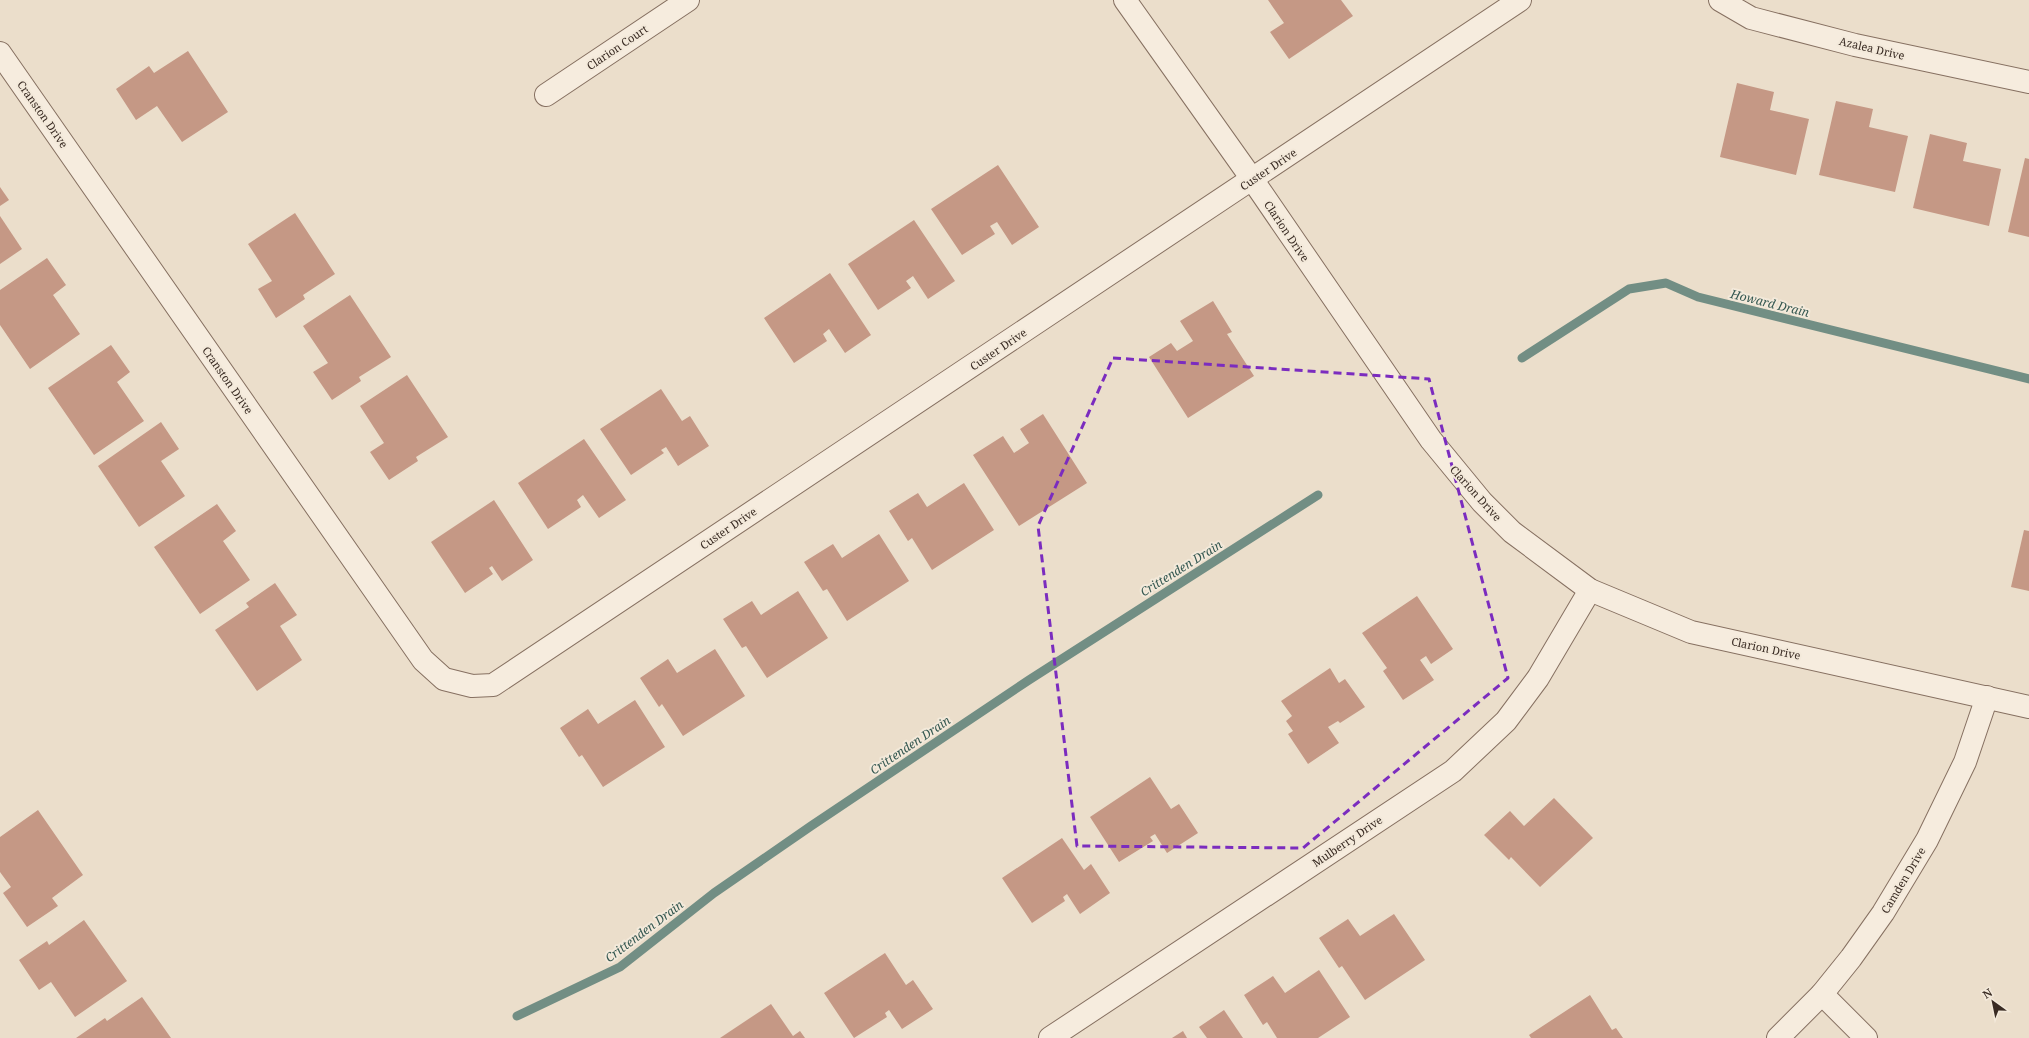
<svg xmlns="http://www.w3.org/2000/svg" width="2029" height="1038" font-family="'Noto Serif',serif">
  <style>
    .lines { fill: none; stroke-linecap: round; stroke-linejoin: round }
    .stream { stroke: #728e84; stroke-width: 9 }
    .building { fill: #c59885 }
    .minor-casing { stroke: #867061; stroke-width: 24 }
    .minor { stroke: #f6ecde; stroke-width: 22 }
    .marked { fill: none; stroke: #7b2cbf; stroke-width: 3; stroke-dasharray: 8 5; stroke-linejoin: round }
    .labels { text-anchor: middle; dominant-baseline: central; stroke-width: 4; stroke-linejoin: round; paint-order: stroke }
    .street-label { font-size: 11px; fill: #392b23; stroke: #f3e9da }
    .water-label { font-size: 12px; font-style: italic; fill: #345750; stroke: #f3e9da }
  </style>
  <rect width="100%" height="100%" fill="#ebdecb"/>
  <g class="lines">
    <g class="stream">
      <path d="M1522,358l107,-69 37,-6 32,14 331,82"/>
      <path d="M517,1016l103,-49 94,-74 97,-67 218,-146 289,-185"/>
    </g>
  </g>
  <g class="building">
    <path d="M1268,0h73l12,16 -64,43 -19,-27 14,-9z"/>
    <path d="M188,51l40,61 -46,30 -25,-36 -21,14 -20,-31 33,-23 5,7z"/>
    <path d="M1737,83l37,9 -4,18 39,9 -13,56 -76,-18z"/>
    <path d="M1836,101l37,8 -4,18 39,9 -13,56 -76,-17z"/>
    <path d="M1930,134l37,9 -4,18 38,8 -12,57 -76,-18z"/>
    <path d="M2025,158l4,1v78l-21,-5z"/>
    <path d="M998,165l41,62 -27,18 -15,-23 -7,4 5,8 -33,21 -31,-46z"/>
    <path d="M0,187l9,13 -9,6z"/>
    <path d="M295,213l40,61 -32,21 2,4 -29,19 -18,-29 14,-8 -24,-37z"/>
    <path d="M0,216l22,33 -22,15z"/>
    <path d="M914,220l41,61 -27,18 -15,-23 -7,5 5,7 -33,22 -30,-46z"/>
    <path d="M47,258l19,27 -13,10 27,39 -50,35 -30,-44v-35z"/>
    <path d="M830,273l41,62 -26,18 -16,-24 -6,5 4,7 -33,22 -30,-45z"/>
    <path d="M350,295l41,62 -32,20 2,4 -29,19 -19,-28 15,-9 -25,-37z"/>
    <path d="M1213,301l19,31 -5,2 27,42 -66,42 -39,-61 22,-14 6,8 16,-10 -13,-20z"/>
    <path d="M111,345l19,27 -13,10 27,39 -50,34 -46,-67z"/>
    <path d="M407,375l41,62 -32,20 2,4 -29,19 -19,-28 14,-9 -24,-37z"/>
    <path d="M661,389l21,32 8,-5 19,30 -31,20 -12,-19 -5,3 3,3 -33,22 -31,-46z"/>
    <path d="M1043,414l44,69 -68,43 -46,-71 30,-19 11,17 15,-10 -9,-14z"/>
    <path d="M161,422l18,27 -18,12 24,35 -46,31 -41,-61z"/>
    <path d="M584,439l42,61 -27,18 -16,-23 -6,5 4,7 -33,22 -30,-46z"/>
    <path d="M964,483l30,47 -62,40 -20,-32 -4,3 -19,-30 29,-18 9,14z"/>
    <path d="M494,500l39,60 -31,21 -10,-15 -3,2 4,6 -28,19 -34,-51z"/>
    <path d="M217,504l19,27 -13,10 27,39 -50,34 -46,-67z"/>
    <path d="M2024,530l5,1v60l-18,-4z"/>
    <path d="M879,534l30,47 -62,40 -20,-32 -4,2 -19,-29 29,-18 9,14z"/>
    <path d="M275,583l22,32 -17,11 22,34 -45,31 -42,-61 34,-23 -3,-4z"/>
    <path d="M798,591l30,47 -61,40 -21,-32 -4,2 -19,-29 29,-18 9,14z"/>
    <path d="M1417,596l36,53 -22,15 -5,-8 -6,4 14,20 -31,20 -20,-29 4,-3 -25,-35z"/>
    <path d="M715,649l30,47 -62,40 -21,-32 -3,3 -19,-29 28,-19 9,14z"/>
    <path d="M1330,668l9,15 6,-4 20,28 -25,16 -2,-2 -10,6 11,16 -31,21 -20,-30 5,-3 -7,-10 6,-5 -11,-15z"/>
    <path d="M635,700l30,47 -62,40 -21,-32 -3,2 -19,-29 28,-19 10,15z"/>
    <path d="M1150,777l21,32 8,-5 19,29 -31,20 -12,-19 -5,3 3,4 -34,21 -29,-45z"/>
    <path d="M1554,798l39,40 -53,49 -29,-30 -2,3 -25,-25 26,-24 14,15z"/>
    <path d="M38,810l45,65 -31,23 6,8 -31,21 -24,-34 8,-6 -11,-15v-35z"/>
    <path d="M1062,838l22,32 7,-6 19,29 -30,21 -13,-20 -4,3 2,4 -33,22 -30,-45z"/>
    <path d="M1394,914l31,46 -60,40 -23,-34 -3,2 -20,-30 29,-19 12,17z"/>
    <path d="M84,920l43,61 -52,36 -24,-35 -12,8 -20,-30 28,-19 2,4z"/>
    <path d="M885,953l21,32 7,-5 20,29 -31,20 -13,-19 -4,3 2,4 -33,21 -30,-45z"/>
    <path d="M1319,970l31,47 -32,21h-41l-10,-16 -4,3 -19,-30 29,-19 12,17z"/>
    <path d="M1590,995l22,35 4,-2 7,10h-92l-2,-3z"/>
    <path d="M142,997l29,41h-95l29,-20 2,3z"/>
    <path d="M771,1004l22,32 7,-5 5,7h-85z"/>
    <path d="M1224,1010l19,28h-36l-8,-11z"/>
    <path d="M1183,1031l4,7h-15z"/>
  </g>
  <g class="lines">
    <defs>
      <g id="minor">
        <path d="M1125,0l127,179 179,261 51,62 30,30 78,58 101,42 338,75"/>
        <path d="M1720,0l31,18 104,27 174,37"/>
        <path d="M0,53l423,607 21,19 28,7 21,-1 1027,-685"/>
        <path d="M546,95l142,-95"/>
        <path d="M1822,994l44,44"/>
        <path d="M1050,1038l403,-267 53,-50 32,-43 52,-88"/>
        <path d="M1778,1038l44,-44 29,-36 32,-45 44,-73 38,-78 22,-65"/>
      </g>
    </defs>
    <use href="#minor" class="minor-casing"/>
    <use href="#minor" class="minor"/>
  </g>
  <path class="marked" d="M1113,358l316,21 79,299 -205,170 -226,-2 -39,-320z"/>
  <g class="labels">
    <g class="street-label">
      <text transform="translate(617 47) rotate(-34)">Clarion Court</text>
      <text transform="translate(1872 48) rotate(13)">Azalea Drive</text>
      <text transform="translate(43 114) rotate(55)">Cranston Drive</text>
      <text transform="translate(1268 169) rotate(-34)">Custer Drive</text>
      <text transform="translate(1287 231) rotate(56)">Clarion Drive</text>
      <text transform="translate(998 349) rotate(-34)">Custer Drive</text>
      <text transform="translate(228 380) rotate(55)">Cranston Drive</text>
      <text transform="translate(1476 493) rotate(48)">Clarion Drive</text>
      <text transform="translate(728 528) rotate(-34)">Custer Drive</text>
      <text transform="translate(1766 648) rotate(12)">Clarion Drive</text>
      <text transform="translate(1347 841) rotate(-34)">Mulberry Drive</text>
      <text transform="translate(1903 880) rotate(-59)">Camden Drive</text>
    </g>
    <g class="water-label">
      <text transform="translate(1770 303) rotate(14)">Howard Drain</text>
      <text transform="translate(1181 568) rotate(-32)">Crittenden Drain</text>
      <text transform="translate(910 745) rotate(-34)">Crittenden Drain</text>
      <text transform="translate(644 931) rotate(-37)">Crittenden Drain</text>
    </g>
  </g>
  <g transform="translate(1993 1002) rotate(327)" stroke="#f3e9da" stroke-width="3" paint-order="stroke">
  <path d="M0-3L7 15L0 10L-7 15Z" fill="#392b23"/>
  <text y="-6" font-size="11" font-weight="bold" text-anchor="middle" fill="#392b23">N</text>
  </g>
</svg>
